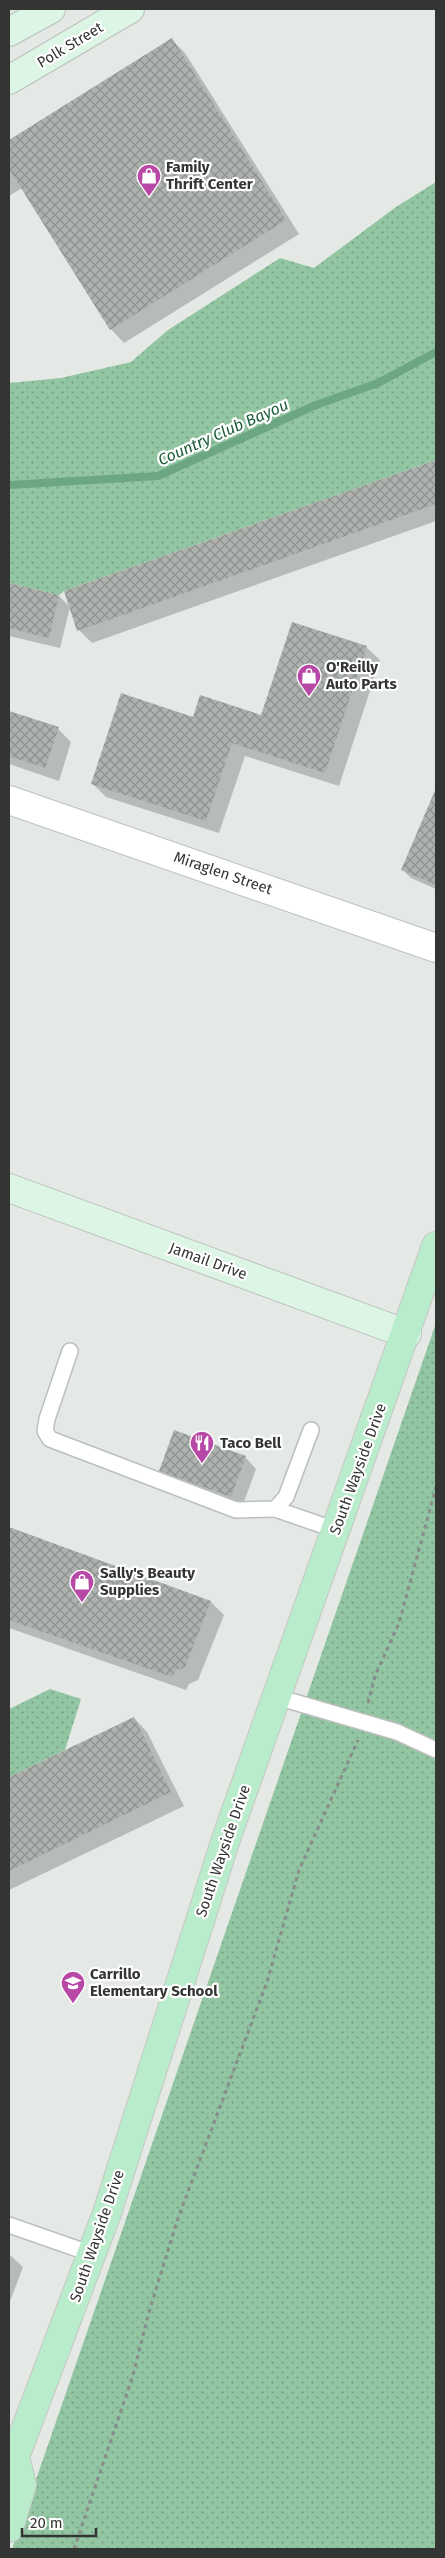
<svg xmlns="http://www.w3.org/2000/svg" width="445" height="2558" font-family="'Fira Sans',sans-serif">
  <style>
    .grass { fill: url(#grass-dots) }
    .shadow { fill: #0003 }
    .lines { fill: none; stroke-linecap: round; stroke-linejoin: round }
    .stream { stroke: #6da781; stroke-width: 8 }
    .building { fill: url(#building-cross-hatch) }
    .lane-casing { stroke: #bbc0bc; stroke-width: 18 }
    .street-casing { stroke: #bbc0bc; stroke-width: 30 }
    .secondary-casing { stroke: #bbc0bc; stroke-width: 30 }
    .primary-casing { stroke: #c6c6c6; stroke-width: 30 }
    .path { stroke: #898c8a; stroke-width: 3; stroke-dasharray: 4 4; stroke-linecap: butt }
    .lane { stroke: #fff; stroke-width: 15 }
    .street { stroke: #fff; stroke-width: 28 }
    .secondary { stroke: #dcf5e5; stroke-width: 28 }
    .primary { stroke: #b9eccb; stroke-width: 28 }
    .labels { text-anchor: middle; dominant-baseline: central; stroke-width: 4.5; stroke-linejoin: round; paint-order: stroke }
    .street-label { font-size: 15px; fill: #333533; stroke: #fff }
    .poi-label { font-size: 15px; font-weight: bold; fill: #333533; stroke: #fff; text-anchor: start }
    .water-label { font-size: 16px; font-style: italic; fill: #1a5d37; stroke: #fff }
  </style>
  <defs>
    <pattern id="grass-dots" width="8" height="8" patternUnits="userSpaceOnUse" patternTransform="scale(1.25)"><rect width="8" height="8" fill="#92c5a2"/><path d="M2 2h.1M6 6h.1" fill="none" stroke="#78a185" stroke-width="1.8" stroke-linecap="round"/></pattern>
    <pattern id="building-cross-hatch" width="8" height="8" patternUnits="userSpaceOnUse" patternTransform="scale(1.25)"><rect width="8" height="8" fill="#adb2ae"/><path d="M0 0l8 8M0 8l8-8" fill="none" stroke="#8d928e"/></pattern>
  </defs>
  <rect width="100%" height="100%" fill="#e4e9e6"/>
  <g class="grass">
    <path d="M436,182v278l-372,131 -5,4 -50,-12v-200l52,-5 70,-16 37,-32 112,-72 34,10 82,-61z"/>
    <path d="M436,1323v1226h-424z"/>
    <path d="M50,1689l31,10 -16,51 -56,27v-68z"/>
  </g>
  <g class="shadow">
    <path d="M172,40l13,13 114,181 -175,109 -13,-14 -89,-141 -13,8v-55z"/>
    <path d="M436,461v60l-344,122 -13,-13 -14,-38z"/>
    <path d="M9,585l50,11 11,11 -10,41 -51,-12z"/>
    <path d="M366,647l14,13 -41,126 -94,-30 -26,77 -113,-36 -14,-14 102,-65 68,-1z"/>
    <path d="M9,712l49,17 13,13 -12,39 -50,-17z"/>
    <path d="M430,806l6,7v76l-25,-11 -8,-8z"/>
    <path d="M245,1457l11,12 -14,38 -70,-25 -11,-12z"/>
    <path d="M9,1529l202,73 13,13 -26,65 -9,4 -3,6 -177,-62z"/>
    <path d="M134,1718l13,14 37,74 -175,84v-111z"/>
    <path d="M9,2254l14,13 -14,37z"/>
  </g>
  <g class="lines">
    <path class="stream" d="M9,485l149,-9 158,-71 62,-22 58,-31"/>
  </g>
  <g class="building">
    <path d="M172,38l114,182 -176,110 -101,-161v-29z"/>
    <path d="M436,460v44l-359,127 -13,-40z"/>
    <path d="M9,583l50,12 -10,43 -40,-10z"/>
    <path d="M292,622l75,24 -42,127 -93,-30 -26,78 -115,-37 30,-91 72,24 7,-22 61,20z"/>
    <path d="M9,711l50,16 -14,41 -36,-12z"/>
    <path d="M436,788v97l-35,-15z"/>
    <path d="M174,1430l72,26 -15,41 -72,-26z"/>
    <path d="M9,1527l202,74 -26,66 -9,3 -4,7 -163,-57z"/>
    <path d="M134,1717l37,75 -162,79v-94z"/>
  </g>
  <g class="lines">
    <defs>
      <g id="lane">
        <path d="M70,1351l-23,68 -2,12 5,8 186,71 39,-1 11,-12 25,-67"/>
        <path d="M275,1509l61,21"/>
        <path d="M277,1697l120,35 39,18"/>
        <path d="M9,2225l83,29"/>
      </g>
      <path id="street" d="M9,800l427,148"/>
      <g id="secondary">
        <path d="M9,32l42,-23"/>
        <path d="M9,80l121,-71"/>
        <path d="M9,1188l398,146"/>
      </g>
      <path id="primary" d="M9,2528l13,-43 -7,-28 92,-244 119,-374 210,-593"/>
    </defs>
    <use href="#lane" class="lane-casing"/>
    <use href="#street" class="street-casing"/>
    <use href="#secondary" class="secondary-casing"/>
    <use href="#primary" class="primary-casing"/>
    <g class="path">
      <path d="M368,1703l7,-27 24,-53 37,-136"/>
      <path d="M74,2549l59,-174 16,-63 28,-91 90,-239 32,-112 59,-130"/>
    </g>
    <use href="#lane" class="lane"/>
    <use href="#street" class="street"/>
    <use href="#secondary" class="secondary"/>
    <use href="#primary" class="primary"/>
  </g>
  <defs>
    <symbol id="shop-pin" viewBox="-11 -11 22 30"><path d="M0 17L-7.5 6A9.5 9.5 0 1 1 7.5 6Z" fill="#b748a5" stroke="#fff"/><path d="M-5-2.5h2.3a2.7 3.5 0 0 1 5.4 0H5L5.5 6h-11ZM-1.5-2.5h3a1.5 2.3 0 0 0-3 0Z" fill="#fff"/></symbol>
    <symbol id="restaurant-pin" viewBox="-11 -11 22 30"><path d="M0 17L-7.5 6A9.5 9.5 0 1 1 7.5 6Z" fill="#b748a5" stroke="#fff"/><path d="M-5-6h1v4h1v-4h1v4h1v-4h1v5L-1.5 .5V6h-2V.5L-5-1ZM5-6V6H3V1.5H1.5Q1.5-4 5-6Z" fill="#fff"/></symbol>
    <symbol id="school-pin" viewBox="-11 -11 22 30"><path d="M0 17L-7.5 6A9.5 9.5 0 1 1 7.5 6Z" fill="#b748a5" stroke="#fff"/><path d="M0-5L7-2L0 1L-7-2ZM-4 1L0 2.5L4 1V4Q0 6-4 4Z" fill="#fff"/></symbol>
  </defs>
  <g fill-rule="evenodd">
    <use href="#shop-pin" x="135" y="162" width="28" height="38"/>
    <use href="#shop-pin" x="295" y="662" width="28" height="38"/>
    <use href="#restaurant-pin" x="188" y="1429" width="28" height="38"/>
    <use href="#shop-pin" x="68" y="1568" width="28" height="38"/>
    <use href="#school-pin" x="59" y="1969" width="28" height="38"/>
  </g>
  <g class="labels">
    <g class="street-label">
      <text transform="translate(70 45) rotate(-31)">Polk Street</text>
      <text transform="translate(223 873) rotate(19)">Miraglen Street</text>
      <text transform="translate(208 1261) rotate(20)">Jamail Drive</text>
      <text transform="translate(358 1469) rotate(-70)">South Wayside Drive</text>
      <text transform="translate(223 1851) rotate(-71)">South Wayside Drive</text>
      <text transform="translate(97 2236) rotate(-71)">South Wayside Drive</text>
    </g>
    <g class="poi-label">
      <text x="166" y="167">Family<tspan x="166" dy="17">Thrift Center</tspan></text>
      <text x="326" y="667">O'Reilly<tspan x="326" dy="17">Auto Parts</tspan></text>
      <text x="220" y="1443">Taco Bell</text>
      <text x="100" y="1573">Sally's Beauty<tspan x="100" dy="17">Supplies</tspan></text>
      <text x="90" y="1974">Carrillo<tspan x="90" dy="17">Elementary School</tspan></text>
    </g>
    <g class="water-label">
      <text transform="translate(223 432) rotate(-24)">Country Club Bayou</text>
    </g>
  </g>
  <rect width="445" height="2558" fill="none" stroke="#333533" stroke-width="20"/>
  <path d="M22 2528v8h74v-8" fill="none" stroke="#333533" stroke-width="2.5"/>
  <text x="30" y="2528" font-size="15" fill="#333533" stroke="#ffffff" stroke-width="4" paint-order="stroke">20 m</text>
</svg>
